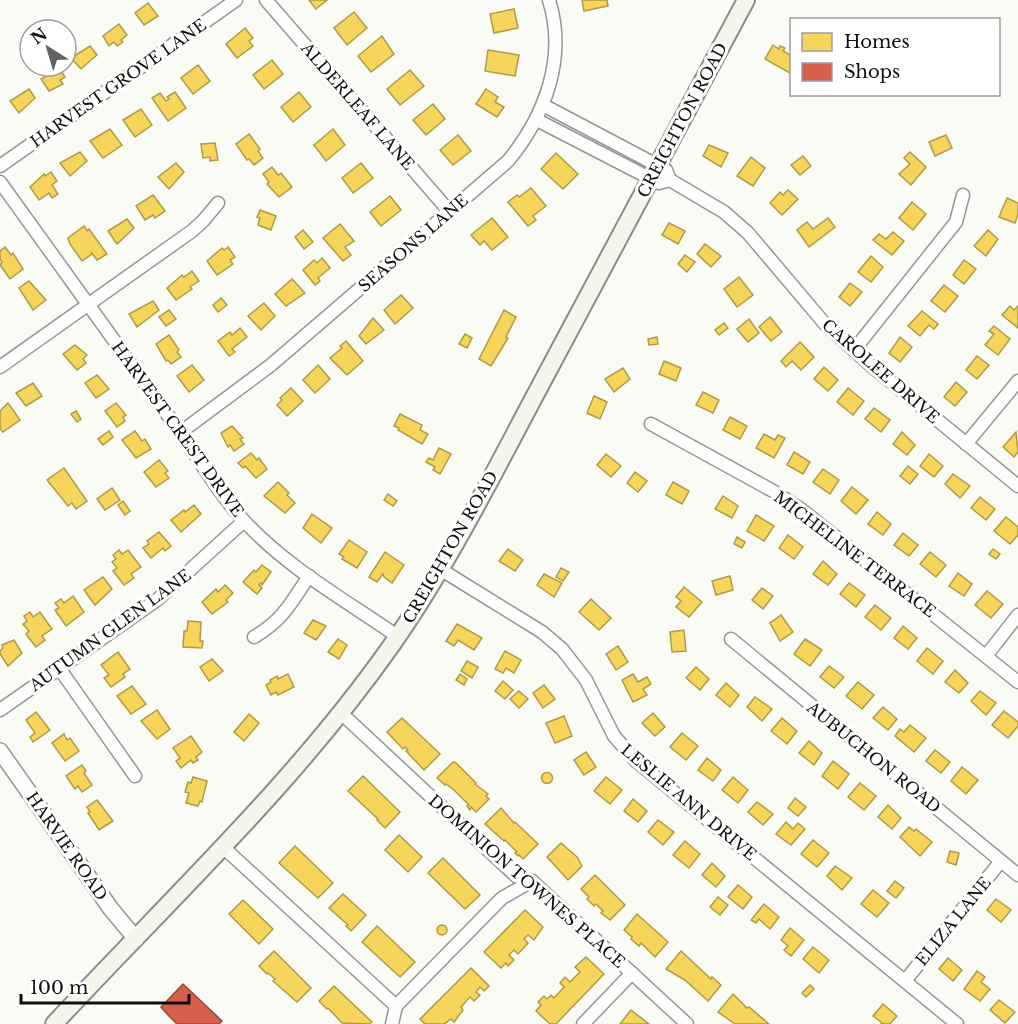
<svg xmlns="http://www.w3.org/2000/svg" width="1018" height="1024" font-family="'Libre Baskerville',serif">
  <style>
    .homes { fill: #f6d55c; stroke: #b19a45; stroke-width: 1.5 }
    .shops { fill: #d6604d; stroke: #9b483b; stroke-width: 1.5 }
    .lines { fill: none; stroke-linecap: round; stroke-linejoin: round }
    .minor-casing { stroke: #969694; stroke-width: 15 }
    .tertiary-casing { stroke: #969694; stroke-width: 18 }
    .secondary-casing { stroke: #8c8c8a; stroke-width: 20 }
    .minor { stroke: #fefefe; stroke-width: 12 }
    .tertiary { stroke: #fefefe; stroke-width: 15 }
    .secondary { stroke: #f4f5eb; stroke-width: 16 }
    .labels { text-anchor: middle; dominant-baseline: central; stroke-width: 6; stroke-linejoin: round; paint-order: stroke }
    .street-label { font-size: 16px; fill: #101010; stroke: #fff }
  </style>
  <rect width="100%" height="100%" fill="#fbfbf6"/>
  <g class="homes">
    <path d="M309,0h18l-11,9z"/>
    <path d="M582,0h25l1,6 -24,5z"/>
    <path d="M148,3l10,13 -14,9 -9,-12z"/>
    <path d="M514,9l4,19 -24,5 -4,-19z"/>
    <path d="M354,12l13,16 -20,17 -13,-17z"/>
    <path d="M119,24l8,11 -6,5 2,2 -6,4 -3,-4 -5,4 -6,-10z"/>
    <path d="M245,28l8,10 -4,3 4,5 -16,12 -11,-14z"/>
    <path d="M382,36l12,18 -23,18 -13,-16z"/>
    <path d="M773,45l6,4 1,-3 5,2 -2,3 9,5 -2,17 -25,-14z"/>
    <path d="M90,46l7,9 -16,14 -10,-11z"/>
    <path d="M488,50l31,5 -4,21 -30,-5z"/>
    <path d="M272,60l11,14 -19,15 -11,-14z"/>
    <path d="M198,65l12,16 -17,13 -12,-16z"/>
    <path d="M59,68l6,9 -5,3 3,4 -14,7 -8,-12z"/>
    <path d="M410,70l14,16 -24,19 -13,-16z"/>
    <path d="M29,89l6,9 -16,15 -9,-12z"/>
    <path d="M486,89l12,8 -3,5 9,5 -7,10 -21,-13z"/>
    <path d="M175,92l11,16 -18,13 -16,-23 8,-5 6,8 3,-2 -2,-2z"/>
    <path d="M299,92l12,15 -18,15 -12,-15z"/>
    <path d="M433,104l12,15 -19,16 -13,-15z"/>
    <path d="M141,109l11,16 -17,12 -12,-17z"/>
    <path d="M110,129l12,16 -19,13 -13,-17z"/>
    <path d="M333,129l12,16 -19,16 -12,-16z"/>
    <path d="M249,134l11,15 -2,2 5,7 -9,7 -5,-6 -2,1 -11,-16z"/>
    <path d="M458,135l13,16 -18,14 -13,-15z"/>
    <path d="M946,135l6,13 -17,8 -6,-14z"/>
    <path d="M215,143l3,17 -8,1v-4l-7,1 -2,-14z"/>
    <path d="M709,145l19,8 -7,14 -18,-11z"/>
    <path d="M80,152l7,9 -17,15 -10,-13z"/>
    <path d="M910,152l16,15 -15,18 -12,-11 11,-10 -6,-6z"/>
    <path d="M556,153l22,21 -15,15 -22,-20z"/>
    <path d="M803,156l8,10 -11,9 -9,-10z"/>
    <path d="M751,157l14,11 -12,18 -16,-10z"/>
    <path d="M176,163l8,9 -15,17 -11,-12z"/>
    <path d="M361,163l12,15 -20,15 -11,-15z"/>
    <path d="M272,167l6,8 3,-2 11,14 -13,10 -12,-13 2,-2 -6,-8z"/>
    <path d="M51,172l6,9 -5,4 6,9 -6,4 -3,-5 -10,7 -9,-13 14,-13 1,2z"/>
    <path d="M531,188l15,18 -13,10 3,4 -8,6 -20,-24 9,-7 2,2z"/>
    <path d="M788,190l10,9 -16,16 -12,-12 10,-11 3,3z"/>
    <path d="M153,195l12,16 -10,7 -2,-3 -8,5 -9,-14z"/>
    <path d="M390,196l11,14 -20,16 -11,-14z"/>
    <path d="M1007,198l11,5v11l-3,9 -16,-6z"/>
    <path d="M912,202l14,12 -13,16 -14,-12z"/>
    <path d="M260,210l16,6 -5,14 -13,-5 2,-7 -3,-1z"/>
    <path d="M492,218l16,19 -16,13 -8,-9 -4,4 -9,-10z"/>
    <path d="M828,218l7,9 -26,20 -12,-17 10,-8 6,7z"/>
    <path d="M127,219l7,9 -17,16 -9,-13z"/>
    <path d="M669,223l16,8 -7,13 -16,-9z"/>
    <path d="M340,224l14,17 -9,6 6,8 -8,6 -20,-23z"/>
    <path d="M84,226l3,5 2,-2 18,25 -10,6 -6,-8 1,2 -10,7 -12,-17 -2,-6z"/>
    <path d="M303,230l10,12 -9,7 -9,-12z"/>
    <path d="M988,230l10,9 -12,17 -12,-10z"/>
    <path d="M893,232l11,9 -12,14 -19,-15 6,-6 7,5z"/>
    <path d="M705,244l16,12 -10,11 -14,-13z"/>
    <path d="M5,247l6,8 2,-2 10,16 -13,10 -10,-14 2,-3 -2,-3v-8z"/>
    <path d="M228,247l7,10 -5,3 3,4 -16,11 -10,-14 15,-13 2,2z"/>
    <path d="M685,255l10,7 -8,10 -9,-8z"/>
    <path d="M871,256l12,11 -12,15 -13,-10z"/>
    <path d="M322,258l8,10 -12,10 2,3 -5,4 -12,-15 11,-10 3,3z"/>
    <path d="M964,260l12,9 -12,15 -11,-9z"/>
    <path d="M192,271l7,10 -9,6 2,2 -16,11 -9,-12 15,-13 2,2z"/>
    <path d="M739,277l14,18 -16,12 -13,-18z"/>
    <path d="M292,279l13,14 -19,13 -11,-12z"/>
    <path d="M29,281l17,19 -13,10 -14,-22z"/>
    <path d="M850,283l12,9 -12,14 -11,-9z"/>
    <path d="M944,285l14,11 -13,16 -14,-11z"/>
    <path d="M401,295l12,13 -18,16 -11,-14z"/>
    <path d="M221,298l6,7 -9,7 -5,-7z"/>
    <path d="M153,301l6,9 -22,17 -8,-13z"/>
    <path d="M264,303l11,13 -14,14 -13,-14z"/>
    <path d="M1010,306l4,4 4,-4v22l-16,-13z"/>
    <path d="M169,310l7,9 -10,7 -7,-9z"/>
    <path d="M504,310l12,7 -10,20 2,1 -17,28 -12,-7z"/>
    <path d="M922,311l16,13 -4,5 -5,-4 -9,11 -12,-10z"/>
    <path d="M770,317l12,15 -11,9 -12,-14z"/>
    <path d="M373,318l11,12 -18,14 -7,-8z"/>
    <path d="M749,319l10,14 -11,9 -11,-13z"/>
    <path d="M724,323l4,5 -9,7 -4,-5z"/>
    <path d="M994,326l16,13 -12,16 -13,-10 9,-11 -5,-3z"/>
    <path d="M240,328l7,9 -15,12 3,3 -6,4 -11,-15 12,-9 2,3z"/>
    <path d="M465,334l7,4 -5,10 -8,-4z"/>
    <path d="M169,335l10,15 -2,2 4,5 -10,7 -3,-4 -2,1 -10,-17z"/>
    <path d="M657,337l1,7 -9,1 -1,-6z"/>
    <path d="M900,337l12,10 -12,15 -11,-9z"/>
    <path d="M346,341l17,20 -16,14 -17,-17 12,-10 -2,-2z"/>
    <path d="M800,342l14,15 -13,13 -9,-9 -6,6 -5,-6z"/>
    <path d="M75,345l12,10 -4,4 3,4 -9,7 -14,-16z"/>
    <path d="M977,356l12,9 -12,14 -11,-9z"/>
    <path d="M664,361l17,7 -5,13 -17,-7z"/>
    <path d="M192,365l12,15 -15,12 -12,-16z"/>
    <path d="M318,365l12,14 -15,14 -12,-13z"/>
    <path d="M824,367l14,13 -10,11 -14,-12z"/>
    <path d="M623,368l7,11 -16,13 -9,-13z"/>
    <path d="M97,375l12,14 -13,9 -11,-15z"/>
    <path d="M956,382l11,10 -12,14 -11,-9z"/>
    <path d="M33,383l9,13 -16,10 -10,-13z"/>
    <path d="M291,388l12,13 -16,15 -10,-11 5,-5 -2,-2z"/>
    <path d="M848,388l16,13 -11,14 -16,-13z"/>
    <path d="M703,392l16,8 -6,13 -17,-8z"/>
    <path d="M594,396l13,6 -7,17 -13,-6z"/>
    <path d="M8,403l12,17 -17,12 -3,-3v-18z"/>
    <path d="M116,403l10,12 -3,2 2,4 -8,6 -12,-16z"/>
    <path d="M874,408l16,12 -9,12 -16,-13z"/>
    <path d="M76,411l5,8 -4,3 -6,-8z"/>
    <path d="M400,414l22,11 -2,5 8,4 -6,10 -24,-14 1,-2 -5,-2z"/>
    <path d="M730,417l17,9 -7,13 -17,-9z"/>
    <path d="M232,426l11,12 -3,1 4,5 -10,7 -4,-6 -2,2 -7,-14z"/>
    <path d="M109,431l4,6 -10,8 -5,-6z"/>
    <path d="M135,431l7,10 3,-2 6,10 -15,9 -14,-18z"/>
    <path d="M902,432l13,13 -8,10 -14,-11z"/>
    <path d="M1016,432l2,20 -4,5 -11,-10z"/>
    <path d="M764,434l11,6 3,-5 7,3 -11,20 -18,-10z"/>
    <path d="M439,448l12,6 -11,20 -7,-4 2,-3 -9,-5 3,-4 4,2z"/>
    <path d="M794,452l16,10 -7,12 -16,-9z"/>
    <path d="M251,453l6,7 2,-2 8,11 -11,9 -11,-12 -2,2 -5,-5z"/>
    <path d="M606,454l15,12 -10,11 -14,-12z"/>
    <path d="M929,454l14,12 -9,11 -14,-11z"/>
    <path d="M159,460l9,11 -3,2 4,5 -13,9 -12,-15z"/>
    <path d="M908,466l10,8 -8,10 -10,-8z"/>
    <path d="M64,468l23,33 -11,8 -4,-6 -4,3 -21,-26z"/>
    <path d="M823,469l16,11 -9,14 -17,-12z"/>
    <path d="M635,472l12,9 -9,11 -11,-9z"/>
    <path d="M953,474l17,12 -10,12 -15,-14z"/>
    <path d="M278,482l11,11 -2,2 8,8 -10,10 -21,-17z"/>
    <path d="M673,482l16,9 -7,13 -16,-9z"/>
    <path d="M852,487l16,13 -12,14 -15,-13z"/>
    <path d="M112,488l8,12 -15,10 -8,-11z"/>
    <path d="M388,494l9,7 -4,5 -9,-6z"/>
    <path d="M723,496l15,10 -6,12 -17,-9z"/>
    <path d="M980,497l15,12 -9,11 -15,-12z"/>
    <path d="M123,501l7,10 -5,4 -7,-10z"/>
    <path d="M194,505l7,9 -20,18 -10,-12 13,-10 1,2z"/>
    <path d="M877,512l14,12 -8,11 -15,-11z"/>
    <path d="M312,514l20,14 -11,15 -18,-15z"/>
    <path d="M756,515l18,11 -10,15 -17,-10z"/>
    <path d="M1006,517l12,10v8l-8,9 -16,-13z"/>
    <path d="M159,532l12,14 -6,5 -2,-3 -12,10 -8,-10 6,-4 -2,-3z"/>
    <path d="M903,533l15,12 -9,11 -15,-11z"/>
    <path d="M788,535l15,12 -9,12 -15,-11z"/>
    <path d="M737,537l8,5 -3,6 -8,-4z"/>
    <path d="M349,540l18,12 -10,16 -15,-9 2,-2 -5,-3z"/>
    <path d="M508,549l15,11 -8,11 -16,-10z"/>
    <path d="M993,549l7,5 -4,5 -7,-5z"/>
    <path d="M119,550l3,4 6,-4 13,17 -10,7 3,4 -10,7 -11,-14 4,-3 -5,-6 4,-3 -3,-4z"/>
    <path d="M385,552l19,13 -12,18 -8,-6 -1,-3 -6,8 -8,-5z"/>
    <path d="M930,552l16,13 -10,12 -16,-13z"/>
    <path d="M823,561l14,13 -9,11 -15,-11z"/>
    <path d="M262,565l9,7 -9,13 -1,-2 -2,2 3,3 -5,6 -14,-12 11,-12 2,2z"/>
    <path d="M561,568l8,4 -6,9 -7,-4z"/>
    <path d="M958,573l14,11 -8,12 -15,-10z"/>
    <path d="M544,574l18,9 -8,14 -17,-12z"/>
    <path d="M730,576l3,14 -17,5 -4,-14z"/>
    <path d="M103,577l9,12 -17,16 -11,-15z"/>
    <path d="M849,583l16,12 -9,12 -16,-13z"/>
    <path d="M225,585l8,8 -7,7 2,2 -16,12 -10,-12 14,-13 2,3z"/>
    <path d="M684,587l18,15 -13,15 -13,-10 5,-6 -5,-4z"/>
    <path d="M762,588l11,8 -10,13 -11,-9z"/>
    <path d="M987,591l16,13 -12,14 -16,-13z"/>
    <path d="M73,596l11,16 -18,14 -11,-16 4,-2 -4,-5 6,-4 3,4z"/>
    <path d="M591,599l20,19 -12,12 -20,-18z"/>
    <path d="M875,605l16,13 -10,12 -16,-13z"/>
    <path d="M30,612l3,5 7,-5 12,17 -10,7 3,4 -9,7 -10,-13 3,-3 -6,-7 4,-3 -3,-5z"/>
    <path d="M781,615l12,17 -13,9 -10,-18z"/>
    <path d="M313,620l13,6 -10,14 -12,-7z"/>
    <path d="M188,621l13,1 -1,19h3l-1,7 -19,-1 1,-16h3z"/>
    <path d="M457,624l25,14 -8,12 -16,-10 -4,6 -8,-5z"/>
    <path d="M903,626l14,12 -9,11 -14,-11z"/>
    <path d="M684,630l2,21 -14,1 -2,-20z"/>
    <path d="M338,639l9,6 -8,14 -11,-7z"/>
    <path d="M805,639l17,11 -12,16 -16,-12z"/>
    <path d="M14,640l8,13 -14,13 -8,-12v-3l3,-3 -1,-3z"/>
    <path d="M618,646l10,16 -12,8 -10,-16z"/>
    <path d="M927,648l16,13 -10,13 -16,-13z"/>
    <path d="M505,651l16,9 -7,13 -8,-5 -3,5 -8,-4z"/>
    <path d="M118,652l12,17 -7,5 2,3 -14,10 -7,-9 5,-3 -8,-10z"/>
    <path d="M212,659l11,12 -14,10 -9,-14z"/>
    <path d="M467,661l11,6 -6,11 -11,-7z"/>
    <path d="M829,666l15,11 -10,11 -14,-11z"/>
    <path d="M696,667l13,12 -9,11 -14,-12z"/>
    <path d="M955,670l13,13 -9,10 -14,-11z"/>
    <path d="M288,674l6,13 -16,8 -2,-3 -5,3 -5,-10 5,-3 -1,-2 7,-4 1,3z"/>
    <path d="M460,674l7,5 -3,6 -8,-5z"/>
    <path d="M633,674l5,8 9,-5 4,7 -8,5 4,6 -14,7 -11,-22z"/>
    <path d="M503,681l10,9 -8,9 -10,-8z"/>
    <path d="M858,682l16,13 -12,14 -16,-13z"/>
    <path d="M726,683l13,12 -9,12 -14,-12z"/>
    <path d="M544,685l11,14 -12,9 -10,-15z"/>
    <path d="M132,686l14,18 -15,10 -14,-18z"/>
    <path d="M519,691l9,8 -9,9 -9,-9z"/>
    <path d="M980,691l16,12 -10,12 -15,-14z"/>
    <path d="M755,697l17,12 -10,12 -15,-14z"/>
    <path d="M883,707l14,12 -9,11 -15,-12z"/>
    <path d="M157,710l13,19 -13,10 -16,-18z"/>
    <path d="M1004,711l14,11v4l-10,12 -16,-13z"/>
    <path d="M36,712l14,18 -17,12 -3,-5 5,-4 -9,-13z"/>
    <path d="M653,713l12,14 -10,9 -13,-13z"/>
    <path d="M249,714l10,9 -15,18 -10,-9z"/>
    <path d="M564,716l8,20 -17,7 -9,-20z"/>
    <path d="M402,718l38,36 -16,16 -18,-19 2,-1 -3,-3 -2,2 -16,-17z"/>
    <path d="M782,718l15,13 -10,13 -16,-13z"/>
    <path d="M910,725l16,13 -12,14 -19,-16 5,-7 4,3z"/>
    <path d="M682,733l16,13 -12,14 -16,-13z"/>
    <path d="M64,734l3,6 3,-2 9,13 -14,10 -13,-18z"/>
    <path d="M191,736l11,16 -6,5 2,3 -5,3 -2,-3 -10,8 -5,-7 4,-3 -7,-10z"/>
    <path d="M809,741l13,12 -8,12 -15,-12z"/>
    <path d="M935,750l15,12 -9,11 -15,-12z"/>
    <path d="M586,752l10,15 -12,8 -10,-15z"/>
    <path d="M707,758l14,12 -8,11 -15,-11z"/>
    <path d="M833,761l16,13 -11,15 -16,-13z"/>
    <path d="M453,762l3,1 20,20 -1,1 13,10 -2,2 3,3 -13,13 -5,-5 -1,3 -3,-4 2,-1 -15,-15 -8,-6 -1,1 -8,-7z"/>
    <path d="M82,765l4,6 -2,2 8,12 -10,7 -4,-6 -3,3 -9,-13z"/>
    <path d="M962,767l16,13 -12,14 -15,-13z"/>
    <circle cx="547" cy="778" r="5.5"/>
    <path d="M363,776l37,36 -15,16 -8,-8 1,-1 -30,-28z"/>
    <path d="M193,777l14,4 -5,21 -2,-1 -2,5 -12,-3 3,-10 -4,-1 3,-10 3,1z"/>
    <path d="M606,777l16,13 -12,14 -16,-13z"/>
    <path d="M733,777l15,13 -10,13 -16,-13z"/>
    <path d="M860,783l16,13 -12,14 -16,-13z"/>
    <path d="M795,798l11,9 -8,9 -10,-8z"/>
    <path d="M633,799l14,12 -9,11 -14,-11z"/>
    <path d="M97,800l16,21 -14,9 -11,-17 2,-1 -3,-5z"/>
    <path d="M757,802l16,12 -10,11 -15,-13z"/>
    <path d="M888,805l13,13 -9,11 -14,-12z"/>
    <path d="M501,808l13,15 1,-1 23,22 -15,15 -4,-4 -1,1 -3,-3 2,-1 -12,-12 -1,1 -19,-17z"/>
    <path d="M658,820l16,12 -11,13 -15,-13z"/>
    <path d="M786,822l7,7 5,-6 7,6 -14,16 -15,-11z"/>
    <path d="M909,827l5,4 2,-2 16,13 -12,14 -20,-19z"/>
    <path d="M399,835l23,22 -14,15 -23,-22z"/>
    <path d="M813,840l16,13 -12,14 -16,-13z"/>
    <path d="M685,841l15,13 -11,14 -16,-13z"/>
    <path d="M561,843l16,14 5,9 -14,14 -21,-23z"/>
    <path d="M295,846l38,37 -15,15 -39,-35z"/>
    <path d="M950,851l9,2 -3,12 -9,-3z"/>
    <path d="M443,858l37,37 -15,14 -37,-36z"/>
    <path d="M712,863l13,13 -9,11 -14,-12z"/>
    <path d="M835,866l17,12 -10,12 -15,-14z"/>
    <path d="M595,875l30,30 -15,15 -9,-7 2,-2 -7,-7 -2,2 -7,-7 2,-2 -8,-8z"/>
    <path d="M895,881l9,7 -8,10 -9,-7z"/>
    <path d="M738,885l14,12 -9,12 -15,-12z"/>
    <path d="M873,890l16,13 -12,14 -16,-13z"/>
    <path d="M343,894l23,21 -15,16 -5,-5 2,-1 -19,-17z"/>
    <path d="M718,897l10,8 -8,10 -10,-8z"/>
    <path d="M996,899l15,11 -10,12 -14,-12z"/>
    <path d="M243,900l30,29 -14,15 -30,-30z"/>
    <path d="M764,904l15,13 -9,12 -11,-10 -3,4 -5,-3z"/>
    <path d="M525,910l18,17 -9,13 -6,-5 -4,4 4,4 -10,11 -4,-4 -5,5 5,5 -6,6 -2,-3 -5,5 -17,-16z"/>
    <path d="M637,914l31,28 -13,15 -14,-14 -2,3 -8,-7 1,-2 -8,-7z"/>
    <circle cx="442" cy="930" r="5"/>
    <path d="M377,926l38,36 -15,15 -38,-35z"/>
    <path d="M790,928l14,12 -13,16 -7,-6 4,-4 -7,-6z"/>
    <path d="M813,947l16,13 -10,13 -16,-14z"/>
    <path d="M274,951l37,37 -14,14 -24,-21 2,-2 -7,-6 -1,1 -8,-8z"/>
    <path d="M681,951l30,28 1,-2 9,8 -13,16 -23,-21 -19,-11z"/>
    <path d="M586,957l18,17 -48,50h-6l-14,-13 5,-6 -3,-3 6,-6 3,3 4,-4 3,3 10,-11 -4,-4 5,-6 5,5 10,-10 -5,-5z"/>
    <path d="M948,958l14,12 -9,11 -14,-12z"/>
    <path d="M471,968l18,18 -5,5 -4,-4 -4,5 4,3 -6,6 -4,-4 -9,10 2,3 -9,12 -3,-3 -7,5h-19l-5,-5z"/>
    <path d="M977,971l8,6 -4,5 9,7 -10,12 -16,-12z"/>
    <path d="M810,985l4,4 -8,8 -4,-4z"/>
    <path d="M334,986l38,36 -3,2 -27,-1 -14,-15 -1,1 -8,-8z"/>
    <path d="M733,994l14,14 2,-1 20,17h-34l-17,-12z"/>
    <path d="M999,1000l16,12 -10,11 -15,-13z"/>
    <path d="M883,1004l14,12 -7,8h-9l1,-1 -9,-7z"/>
    <path d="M631,1010l18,14h-29z"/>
  </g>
  <path class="shops" d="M183,984l39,37 -3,3h-42l-10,-10 -6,-7z"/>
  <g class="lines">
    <defs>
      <g id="minor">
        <path d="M266,0l183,211"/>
        <path d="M543,105l123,65 4,10 54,32 24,21 77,91 44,40 149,122"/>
        <path d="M537,120l122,63 11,-3"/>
        <path d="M0,166l236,-166"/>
        <path d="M0,182c57,79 114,158 170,236 25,34 46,73 75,104 43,46 100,78 152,114"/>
        <path d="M854,350l102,-128 7,-27"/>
        <path d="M0,367l192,-136 11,-10 15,-18"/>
        <path d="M651,424l122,67 29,19 216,172"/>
        <path d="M181,432l90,-67 237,-204c37,-45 59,-103 41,-161"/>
        <path d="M966,444l52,-63"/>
        <path d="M440,569l102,63 20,17 24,31 28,56 22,25 321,263"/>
        <path d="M254,637c29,-17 37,-34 55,-61"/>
        <path d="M731,639l287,236"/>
        <path d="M986,656l32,-41"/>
        <path d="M59,668l76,108"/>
        <path d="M0,710l158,-111 86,-78"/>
        <path d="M341,713l175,163 16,5 155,143"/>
        <path d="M223,847l173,159 -4,18"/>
        <path d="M905,981l96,-120"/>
        <path d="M396,1006l106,-108 30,-17"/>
        <path d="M583,1024l49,-51"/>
      </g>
      <path id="tertiary" d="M0,751l111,158 25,30"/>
      <path id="secondary" d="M54,1024c115,-124 239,-239 337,-378 57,-81 102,-172 149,-260 69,-128 137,-257 206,-386"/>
    </defs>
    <use href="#minor" class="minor-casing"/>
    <use href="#tertiary" class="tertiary-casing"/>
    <use href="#secondary" class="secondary-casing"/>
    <use href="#minor" class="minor"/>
    <use href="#tertiary" class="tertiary"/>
    <use href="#secondary" class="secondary"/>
  </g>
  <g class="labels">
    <g class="street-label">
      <text transform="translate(118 83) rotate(-35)">HARVEST GROVE LANE</text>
      <text transform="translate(358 106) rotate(49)">ALDERLEAF LANE</text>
      <text transform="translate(682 120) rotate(-62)">CREIGHTON ROAD</text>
      <text transform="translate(413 243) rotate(-41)">SEASONS LANE</text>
      <text transform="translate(881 371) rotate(41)">CAROLEE DRIVE</text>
      <text transform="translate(178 429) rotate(54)">HARVEST CREST DRIVE</text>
      <text transform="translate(450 547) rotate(-60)">CREIGHTON ROAD</text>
      <text transform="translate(855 554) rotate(37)">MICHELINE TERRACE</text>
      <text transform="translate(110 630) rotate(-36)">AUTUMN GLEN LANE</text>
      <text transform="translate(874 757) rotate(39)">AUBUCHON ROAD</text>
      <text transform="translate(689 802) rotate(40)">LESLIE ANN DRIVE</text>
      <text transform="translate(67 846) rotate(55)">HARVIE ROAD</text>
      <text transform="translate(527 881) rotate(41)">DOMINION TOWNES PLACE</text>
      <text transform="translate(953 921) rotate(-51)">ELIZA LANE</text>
    </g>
  </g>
  <rect x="790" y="18" width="210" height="78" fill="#ffffff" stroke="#9f9f9f" stroke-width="1.5"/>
  <rect x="802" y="33" width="30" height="18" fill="#f6d55c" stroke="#9f9f9f" stroke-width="1.5"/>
  <text x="844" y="48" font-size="18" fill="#101010">Homes</text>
  <rect x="802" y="63" width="30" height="18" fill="#d6604d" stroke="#9f9f9f" stroke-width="1.5"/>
  <text x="844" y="78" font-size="18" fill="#101010">Shops</text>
  <g transform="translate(48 48) rotate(323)"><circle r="28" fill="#ffffff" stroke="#9f9f9f" stroke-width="1.5"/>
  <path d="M0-4.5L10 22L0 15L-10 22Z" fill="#626260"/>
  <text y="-9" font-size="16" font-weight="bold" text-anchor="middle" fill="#101010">N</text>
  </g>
  <path d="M21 994v9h168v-9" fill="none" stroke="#101010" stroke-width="3"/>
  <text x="30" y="994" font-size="18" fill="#101010" stroke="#ffffff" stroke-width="4.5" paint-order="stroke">100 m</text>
</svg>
